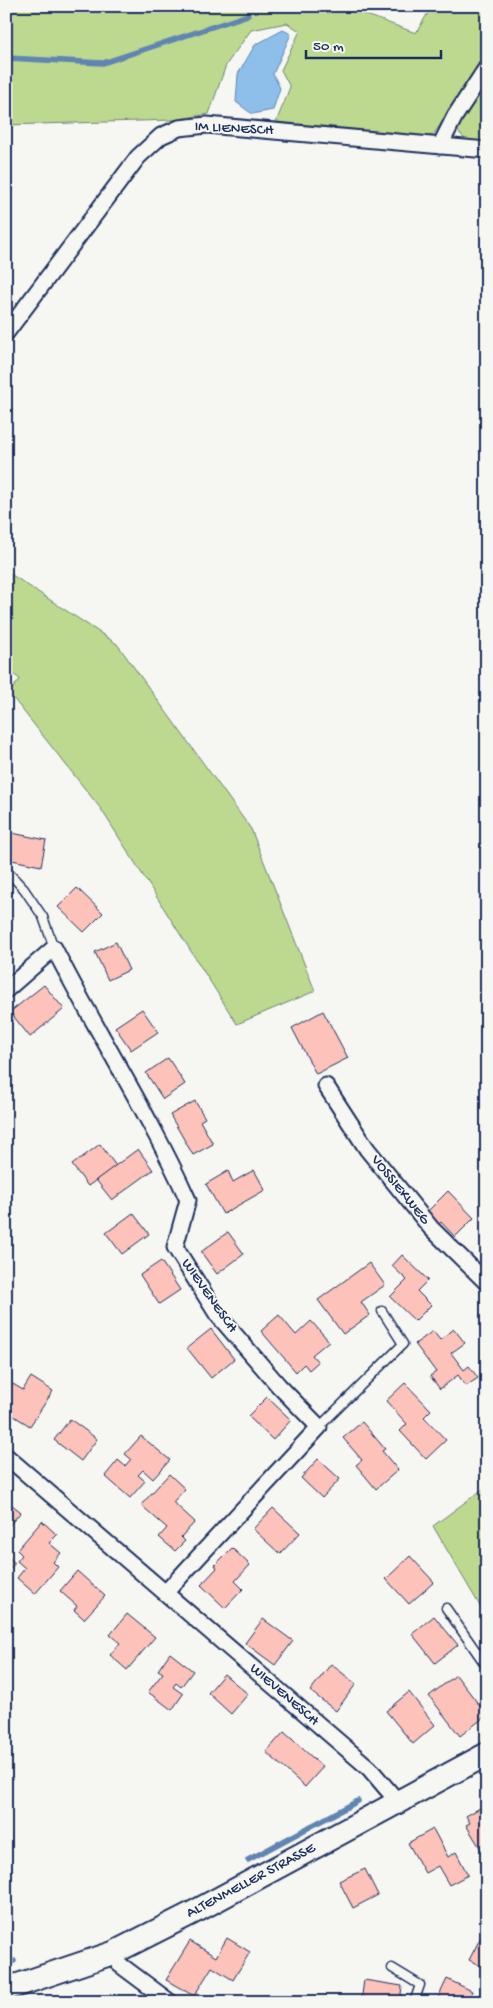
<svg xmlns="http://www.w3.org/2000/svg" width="493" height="2008" font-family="'Gochi Hand',sans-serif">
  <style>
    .green { fill: #bdd88f; stroke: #6c8476 }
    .water { fill: #8dbfea; stroke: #5f85b2 }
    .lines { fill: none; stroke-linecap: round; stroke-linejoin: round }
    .stream { stroke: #5f85b2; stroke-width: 5.5 }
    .building { fill: #fdc2b9; stroke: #1b2f5e }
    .lane-casing { stroke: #1b2f5e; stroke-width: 11 }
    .street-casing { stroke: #1b2f5e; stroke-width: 19 }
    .secondary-casing { stroke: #1b2f5e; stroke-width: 26 }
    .lane { stroke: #f6f6f2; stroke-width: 8 }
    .street { stroke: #f6f6f2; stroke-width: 15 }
    .secondary { stroke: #f6f6f2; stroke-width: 22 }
    .labels { text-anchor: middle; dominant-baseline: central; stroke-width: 4; stroke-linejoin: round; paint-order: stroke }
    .street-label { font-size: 15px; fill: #1b2f5e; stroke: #f6f6f2 }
  </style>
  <rect width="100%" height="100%" fill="#f6f6f2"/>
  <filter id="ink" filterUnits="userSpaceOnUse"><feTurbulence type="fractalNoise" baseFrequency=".02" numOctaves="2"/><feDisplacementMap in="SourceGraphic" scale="10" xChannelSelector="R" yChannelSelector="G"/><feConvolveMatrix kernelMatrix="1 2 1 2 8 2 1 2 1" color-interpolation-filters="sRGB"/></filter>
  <g filter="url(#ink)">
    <g class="green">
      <path d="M6,6h336l74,27 16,-27h55v140l-18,-2 -13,-15 -5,-19 -18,25 -12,4 -146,-14 15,-38 -9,-17 19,-39 -13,-8 -36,7 -25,35 -17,49 -36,6 -167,5z"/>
      <path d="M6,571l111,73 134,185 64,162 -78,33 -136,-215 -92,-116 11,-14 -14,-10z"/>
      <path d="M487,1486v132l-54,-92z"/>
    </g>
    <path class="water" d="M283,30l8,4 -18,40 7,14 -7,22 -21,4 -16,-12 2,-28 17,-29z"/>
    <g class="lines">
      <g class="stream">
        <path d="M6,58l97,5 145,-48"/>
        <path d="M248,1860l110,-59"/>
        <path d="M6,1963l8,-2"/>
      </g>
    </g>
    <g class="building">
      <path d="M12,833l34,7 -5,26 -34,-7z"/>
      <path d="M77,888l26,25 -19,19 -26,-25z"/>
      <path d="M116,942l13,28 -21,10 -13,-28z"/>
      <path d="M44,985l20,24 -34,28 -20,-25z"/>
      <path d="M142,1009l16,23 -27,18 -16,-23z"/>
      <path d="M323,1011l25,47 -32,16 -24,-46z"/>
      <path d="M6,1043l7,6 -7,8z"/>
      <path d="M168,1058l17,26 -22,15 -17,-26z"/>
      <path d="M195,1101l10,17 -5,3 13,23 -20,11 -23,-40z"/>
      <path d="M100,1144l16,22 -28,20 -16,-21z"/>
      <path d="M138,1149l15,21 -41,30 -16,-20z"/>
      <path d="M254,1170l11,20 -42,24 -17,-30 22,-13 5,11z"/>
      <path d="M448,1191l26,27 -19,19 -14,-15 -5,5 -12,-12z"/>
      <path d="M133,1213l16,21 -27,20 -16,-21z"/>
      <path d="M228,1232l16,22 -27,20 -16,-22z"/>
      <path d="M402,1255l26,25 -11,11 14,14 -16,16 -25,-24 17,-17 -15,-14z"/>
      <path d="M161,1261l19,29 -21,14 -19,-29z"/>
      <path d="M369,1263l16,22 -24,17 9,13 -27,19 -25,-34z"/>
      <path d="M279,1315l17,20 15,-14 18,20 -17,14 6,7 -9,8 -5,-6 -8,8 -35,-41z"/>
      <path d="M211,1329l23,30 -23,19 -24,-30z"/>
      <path d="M454,1329l11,14 -14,10 13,17 5,-4 9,12 -12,8 -8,-11 -18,14 -10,-13 6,-4 -21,-28 18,-13 7,9z"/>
      <path d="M31,1377l22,14 -23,35 -24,-15v-17l7,-10 10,6z"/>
      <path d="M405,1383l26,27 -7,7 22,23 -20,19 -26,-28 7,-7 -21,-23z"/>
      <path d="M267,1397l24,23 -18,20 -25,-24z"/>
      <path d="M70,1419l27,20 -16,22 -27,-21z"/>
      <path d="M362,1422l23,27 -3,2 16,19 -22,19 -20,-24 6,-5 -19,-22z"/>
      <path d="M141,1436l29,24 -17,19 -10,-9 -5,5 7,6 -15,17 -25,-22 13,-16 7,6 6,-7 -6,-5z"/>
      <path d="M318,1459l22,20 -18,19 -21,-20z"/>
      <path d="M169,1474l16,15 -12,13 22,20 -14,15 4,4 -10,10 -16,-14 8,-9 -26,-23z"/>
      <path d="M6,1500l15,12 -15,17z"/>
      <path d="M273,1508l27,25 -20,21 -27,-25z"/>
      <path d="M42,1521l15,14 -8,8 12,10 -8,9 5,5 -23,27 -18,-16 8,-10 -8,-7 5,-6 -5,-5z"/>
      <path d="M232,1548l18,17 -15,16 8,8 -18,19 -24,-23 16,-17 -2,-3z"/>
      <path d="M6,1555l9,8 -9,10z"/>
      <path d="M410,1556l24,26 -25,22 -23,-25z"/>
      <path d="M77,1571l28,25 -21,23 -10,-9 3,-4 -17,-15z"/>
      <path d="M127,1614l28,23 -28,33 -17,-15 10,-12 -10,-8z"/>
      <path d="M434,1616l24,29 -23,18 -23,-29z"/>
      <path d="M263,1619l30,22 -18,24 -30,-22z"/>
      <path d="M170,1653l23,18 -12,16 -5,-4 -3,4 10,7 -11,16 -24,-18 15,-19 -5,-3z"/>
      <path d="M331,1664l25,20 -20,27 -26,-20z"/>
      <path d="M224,1674l24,20 -17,20 -23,-21z"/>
      <path d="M456,1675l31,40 -27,21 -31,-40z"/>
      <path d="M409,1692l26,33 -22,19 -27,-33z"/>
      <path d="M284,1732l39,35 -18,20 -39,-35z"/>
      <path d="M487,1804v55l-21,-34 4,-2 -4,-7z"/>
      <path d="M433,1829l15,28 8,-5 12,23 -19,10 -11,-19 -13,7 -17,-30z"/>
      <path d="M365,1869l13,26 -25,13 -14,-27z"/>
      <path d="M481,1937l6,3v29l-18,-9z"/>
      <path d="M227,1938l23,14 -17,28 -21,-13 -18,29 -28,-16 24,-39 26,16z"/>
      <path d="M447,1979l25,12 -4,11h-32z"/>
      <path d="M364,1980l38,6 -2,16h-39z"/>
      <path d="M256,1997l8,5h-11z"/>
    </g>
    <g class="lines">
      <defs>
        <g id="lane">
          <path d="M6,870l18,19 19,28 11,31"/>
          <path d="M319,1427l84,-83 -21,-33"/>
          <path d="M446,1608l41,59"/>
          <path d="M392,1968l28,17 -6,17"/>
        </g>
        <g id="street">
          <path d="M440,146l15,-30 32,-49"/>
          <path d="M6,333l132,-176 23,-21 18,-8 28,-3 280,25"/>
          <path d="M6,990l48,-42c43,85 95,165 134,252l-13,47 42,67 62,72 40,41 -153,165"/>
          <path d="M326,1086l41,63 64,79 56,55"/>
          <path d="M6,1456l363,312 29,34"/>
          <path d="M113,1953l6,11 51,38"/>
        </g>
        <path id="secondary" d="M6,1989l107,-36 85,-43 289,-156"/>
      </defs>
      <use href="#lane" class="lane-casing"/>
      <use href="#street" class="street-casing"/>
      <use href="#secondary" class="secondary-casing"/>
      <use href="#lane" class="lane"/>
      <use href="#street" class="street"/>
      <use href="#secondary" class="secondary"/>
    </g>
  </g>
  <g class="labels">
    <g class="street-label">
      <text transform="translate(234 129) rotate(3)">IM LIENESCH</text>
      <text transform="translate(400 1190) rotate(51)">VOSSIEKWEG</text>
      <text transform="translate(209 1296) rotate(55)">WIEVENESCH</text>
      <text transform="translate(284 1695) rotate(41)">WIEVENESCH</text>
      <text transform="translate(251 1881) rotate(-28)">ALTENMELLER STRASSE</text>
    </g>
  </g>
  <rect width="493" height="2008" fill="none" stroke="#f6f6f2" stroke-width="25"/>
  <rect x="12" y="12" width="468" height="1983" fill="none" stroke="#1b2f5e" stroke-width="2" filter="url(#ink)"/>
  <path d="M306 50v8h135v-8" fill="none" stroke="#1b2f5e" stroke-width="2.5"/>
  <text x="313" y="50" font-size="15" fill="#1b2f5e" stroke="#f6f6f2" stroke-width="4" paint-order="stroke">50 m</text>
</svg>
